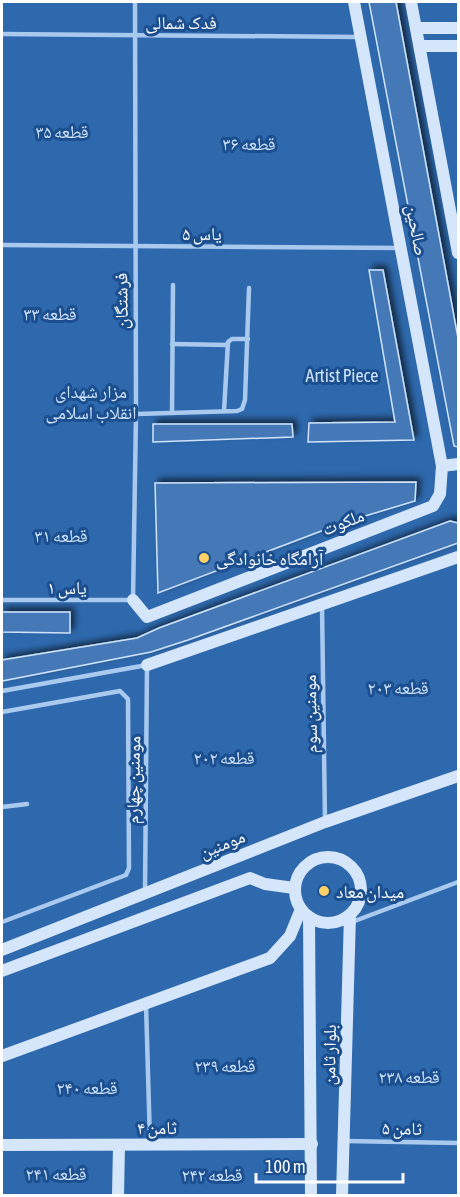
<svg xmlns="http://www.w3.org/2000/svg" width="460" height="1197" font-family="'Asap Condensed','Noto Naskh Arabic',sans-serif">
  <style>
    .green { fill: #2e69ad }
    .building { fill: #4478b7; stroke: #cfe3fa; stroke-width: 1.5; filter: url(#shadow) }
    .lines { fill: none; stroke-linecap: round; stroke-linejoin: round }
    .lane { stroke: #a9c9ee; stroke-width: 4.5 }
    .secondary { stroke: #d6e6fa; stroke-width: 12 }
    .poi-dot { fill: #ffd166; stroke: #1b4f8f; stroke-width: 2 }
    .labels { text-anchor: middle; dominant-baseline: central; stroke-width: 6; stroke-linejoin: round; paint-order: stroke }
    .street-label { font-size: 18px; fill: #fff; stroke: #1b4f8f }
    .park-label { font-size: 18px; fill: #cfe3fa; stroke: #1b4f8f }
    .poi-label { font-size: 18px; fill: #fff; stroke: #1b4f8f; text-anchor: start }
  </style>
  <defs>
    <filter id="shadow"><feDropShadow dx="4" dy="-4" stdDeviation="3" flood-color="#0009"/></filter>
  </defs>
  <rect width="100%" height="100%" fill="#1b4f8f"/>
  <path class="green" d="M2,2h456v1193l-456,1z"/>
  <g class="building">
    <path d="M369,2h27l62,336v109l-4,-1z"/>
    <path d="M369,270h14l31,170 -106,2 1,-19 86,-1z"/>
    <path d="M153,424h139l1,13 -140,5z"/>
    <path d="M416,482l-1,19 -70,21 -187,71 -3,-110z"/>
    <path d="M450,521l8,2v20l-270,97 -37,12 -149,29v-21l135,-22 22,-10z"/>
    <path d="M2,612h68v21l-68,-1z"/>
  </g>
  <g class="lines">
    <g class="lane">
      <path d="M2,34l357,3"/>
      <path d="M2,245l399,3"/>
      <path d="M172,344l56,1"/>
      <path d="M224,411l4,-69 4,-3h16"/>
      <path d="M172,413l1,-128"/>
      <path d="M136,414l101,-3 5,-2 3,-9 4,-112"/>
      <path d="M2,600h131l3,-186 -1,-412"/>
      <path d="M322,605l3,216"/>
      <path d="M2,691l145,-26 -2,227"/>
      <path d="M2,712l118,-21 8,8 1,169 -3,7 -124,47"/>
      <path d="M2,807l25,-3"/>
      <path d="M352,922l106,-40"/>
      <path d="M146,1004l4,138"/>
      <path d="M345,1141l113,2"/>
    </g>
    <g class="secondary">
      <path d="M411,2l47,251"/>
      <path d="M416,28h42"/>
      <path d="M420,46h38"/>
      <path d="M442,466l16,-2"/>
      <path d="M133,600l14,17 286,-111 7,-12 2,-28 -88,-464"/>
      <path d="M147,665l311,-108"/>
      <circle cx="328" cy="890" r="33"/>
      <path d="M309,917l2,279"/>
      <path d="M2,950l323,-128 133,-46"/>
      <path d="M2,971l248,-93 15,6 29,4"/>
      <path d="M2,1056l268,-98 20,-22 11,-27"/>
      <path d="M2,1145l310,-1"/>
      <path d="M118,1196l1,-51"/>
      <path d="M342,1196l8,-281"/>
    </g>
  </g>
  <g class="poi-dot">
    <circle cx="204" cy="558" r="6"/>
    <circle cx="324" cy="891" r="6"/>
  </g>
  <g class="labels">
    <g class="street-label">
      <text x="181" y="22">فدک شمالی</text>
      <text transform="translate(417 230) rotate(79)">صالحین</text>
      <text x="202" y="233">یاس ۵</text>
      <text transform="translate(121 301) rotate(-91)">فرشتگان</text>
      <text transform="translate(343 522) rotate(-21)">ملکوت</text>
      <text x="67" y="587">یاس ۱</text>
      <text transform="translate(310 714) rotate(-91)">مومنین سوم</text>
      <text transform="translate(133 780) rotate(-89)">مومنین چهارم</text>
      <text transform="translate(222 844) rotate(-22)">مومنین</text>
      <text transform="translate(329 1055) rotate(-89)">بلوار ثامن</text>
      <text x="157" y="1127">ثامن ۴</text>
      <text transform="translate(402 1128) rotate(1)">ثامن ۵</text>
    </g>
    <g class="park-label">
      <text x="62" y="131">قطعه ۳۵</text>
      <text x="249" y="143">قطعه ۳۶</text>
      <text x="50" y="313">قطعه ۳۳</text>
      <text x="342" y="375">Artist Piece</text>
      <text x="91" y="391">مزار شهدای<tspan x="91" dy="21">انقلاب اسلامی</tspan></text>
      <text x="61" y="535">قطعه ۳۱</text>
      <text x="398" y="687">قطعه ۲۰۳</text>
      <text x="224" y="757">قطعه ۲۰۲</text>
      <text x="225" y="1065">قطعه ۲۳۹</text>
      <text x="409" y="1076">قطعه ۲۳۸</text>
      <text x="87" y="1087">قطعه ۲۴۰</text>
      <text x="56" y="1173">قطعه ۲۴۱</text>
      <text x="212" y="1174">قطعه ۲۴۲</text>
    </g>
    <g class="poi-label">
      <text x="216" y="558">آرامگاه خانوادگی</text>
      <text x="336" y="891">میدان معاد</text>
    </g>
  </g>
  <rect width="460" height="1197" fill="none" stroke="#ffffff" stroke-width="6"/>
  <path d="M256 1173v9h147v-9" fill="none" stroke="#ffffff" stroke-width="3"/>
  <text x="265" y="1173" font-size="18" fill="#ffffff" stroke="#1b4f8f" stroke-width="4.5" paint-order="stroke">100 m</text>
</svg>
